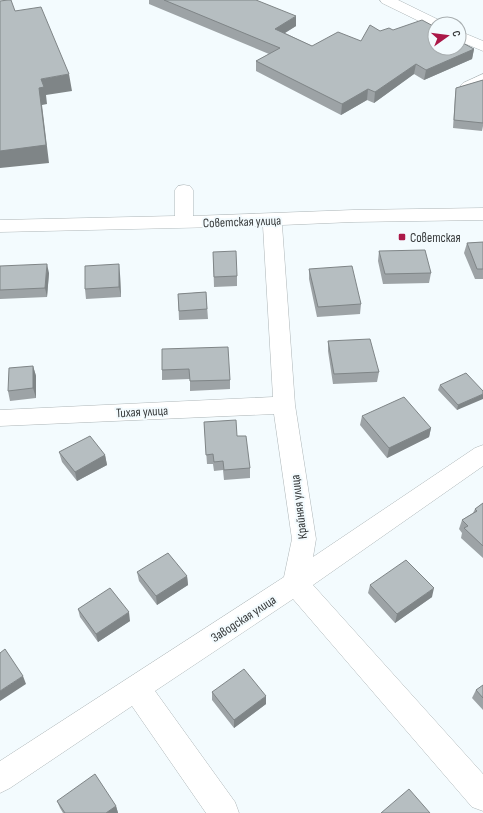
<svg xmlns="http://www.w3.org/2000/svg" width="483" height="813" font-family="'Sofia Sans Condensed',sans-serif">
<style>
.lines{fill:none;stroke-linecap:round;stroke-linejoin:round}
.minor-casing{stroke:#adb5b7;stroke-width:1}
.minor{fill:#fff;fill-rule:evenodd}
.wall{fill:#9da3a6}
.shaded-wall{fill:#7f8587}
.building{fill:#b6bec1;stroke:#7f8587}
.poi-dot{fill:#ab1848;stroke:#f3fbfe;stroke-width:1.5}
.labels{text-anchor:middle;stroke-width:4;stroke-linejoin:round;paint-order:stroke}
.street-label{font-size:13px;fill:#373a3b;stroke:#f3fbfe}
.poi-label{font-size:13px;fill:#373a3b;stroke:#f3fbfe;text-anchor:start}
</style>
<rect width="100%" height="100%" fill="#f3fbfe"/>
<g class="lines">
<defs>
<path id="minor" d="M380,0H398L441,21L443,24H435V28L431,27L382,3Z
M459,31L483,41V51L459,41Z
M483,74V85L468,91L463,89L460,86L463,83Z
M184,185L190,186L193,190V216L353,210L483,208V220L353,222L282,225L295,405L316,539L313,557L475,448L483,445V466L313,585L483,774V811L472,807L293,599L155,691L235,802L239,813H206L132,706L10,788L0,793V761L284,577L292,539L274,414L0,426V410L273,397L263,226L0,232V220L175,216V190L178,186Z"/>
</defs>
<use href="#minor" class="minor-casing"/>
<use href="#minor" class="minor"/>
</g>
<path class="wall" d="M149,0H256L296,26L285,33L312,46L361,41L380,31L393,30L474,49L472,59L424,80L414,74L374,103L367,100L341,115L256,71V61L269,54L149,4Z
M483,80V126L482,131L453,128L455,96L456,88Z
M483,242V279H475L464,253L467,243Z
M379,251L431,273L429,283L383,284L378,261Z
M213,252L237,276V286L214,287Z
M0,266L49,273L47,297L0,299Z
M309,269L361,304L360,314L317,317L309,279Z
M120,274L121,297L86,299L85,289Z
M206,292L208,319L179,320L178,294Z
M328,341L379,372L377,382L333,384L328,351Z
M162,349L230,380V389L190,391V379L162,380Z
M33,366L36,376V398L10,401L8,391Z
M440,385L483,391L457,410L438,390Z
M362,416L431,428L429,437L387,458L360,425Z
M204,422L237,436L250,468V478L224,480L223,470L214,471L213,464H207Z
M59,452L105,455L107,465L77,481L62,462Z
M483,503V558L461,538L462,533L459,529L462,520L473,513L475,509Z
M137,572L187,576L188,585L157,605L139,581Z
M370,585L432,597L395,623L368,593Z
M78,609L130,621L98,642L80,617Z
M483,685V710L472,698L476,690Z
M212,692L266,704L234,728L212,700Z
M57,801L116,806L118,813H63L60,808Z"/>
<path class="shaded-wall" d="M296,16V26L275,39V29Z
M474,49L472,59L424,80L426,70Z
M416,64L414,74L374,103L375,92Z
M69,74L72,91L46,95L47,104L42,105L49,163L0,168V151L39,88L41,79Z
M368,89L367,100L341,115L342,104Z
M47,264L49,273L47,297L45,288Z
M119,264L120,274L121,297L119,287Z
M33,366L36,376V398L33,388Z
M483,394V399L457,410L458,405Z
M431,428L429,437L387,458L389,448Z
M105,455L107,465L77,481L75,472Z
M187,576L188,585L157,605L156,596Z
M434,588L432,597L395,623L397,614Z
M129,612L130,621L98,642L96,634Z
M23,676L26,684L0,701V691Z
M266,696V704L234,728V720Z
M116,806L118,813H106Z"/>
<path class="building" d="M8,0H11L15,11L41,7L69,74L41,79L44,87L39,88L46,145L0,151V1Z
M164,0H256L296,16L275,29L312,46L338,32L361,41L370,25L380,31L389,28L393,30L422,20L435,27V48H459V41L474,49L426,70L416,64L375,92L368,89L342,104L256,61L280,48Z
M483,80V123L454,120L456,88Z
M483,242V269H477L467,243Z
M425,250L431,273L385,274L379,251Z
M236,251L237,276L214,277L213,252Z
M47,264L45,288L0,290V266Z
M119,264V287L85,289V266Z
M352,266L361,304L318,307L309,269Z
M206,292L207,309L179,311L178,294Z
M370,339L379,372L334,374L328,341Z
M228,347L230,380L190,381L189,369L162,370V349Z
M33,366V388L8,391L9,368Z
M466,373L483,391V394L458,405L440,385Z
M404,397L431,428L389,448L362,416Z
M236,420L237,436H246L250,468L224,470L223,461L214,462L213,454L206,455L204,422Z
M90,436L105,455L75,472L59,452Z
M483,503V546L464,528L468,526L462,520L477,511L475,509Z
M168,553L187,576L156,596L137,572Z
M406,560L434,588L397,614L370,585Z
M110,588L129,612L96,634L78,609Z
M5,649L23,676L0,691V653Z
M244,669L266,696L234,720L212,692Z
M483,685V698L476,690Z
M95,774L116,806L106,813H65L57,801Z
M409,789L430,813H381Z"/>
<rect class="poi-dot" x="398" y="233" width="8" height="8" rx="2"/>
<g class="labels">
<g class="street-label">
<text transform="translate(242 221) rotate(-2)" y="5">Советская улица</text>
<text transform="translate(142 411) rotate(-3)" y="5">Тихая улица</text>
<text transform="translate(298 507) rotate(-97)" y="5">Крайняя улица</text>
<text transform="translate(243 618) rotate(-33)" y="5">Заводская улица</text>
</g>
<g class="poi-label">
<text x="410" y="242">Советская</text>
</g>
</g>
<g transform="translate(447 36) rotate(76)"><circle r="19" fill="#f3fbfe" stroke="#a8aeb0"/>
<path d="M0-3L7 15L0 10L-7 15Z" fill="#ab1848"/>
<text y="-6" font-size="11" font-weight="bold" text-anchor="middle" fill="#373a3b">С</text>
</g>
</svg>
